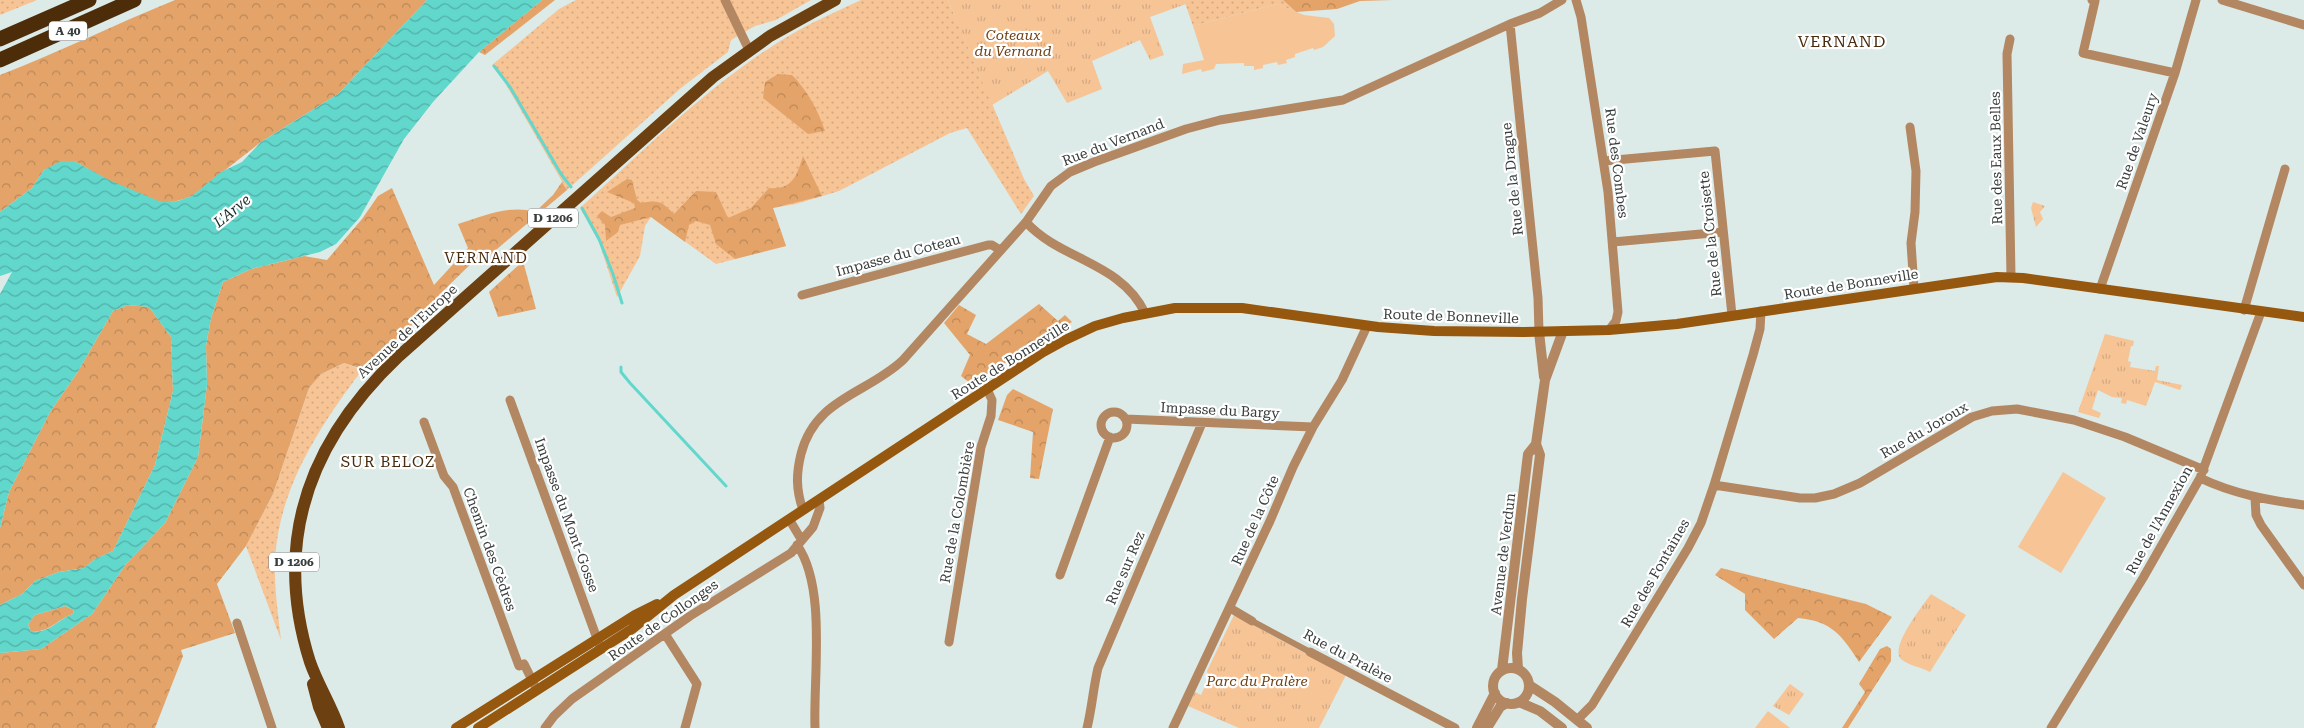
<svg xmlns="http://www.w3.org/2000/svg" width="2304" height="728" font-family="'Roboto Serif',serif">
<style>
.grass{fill:url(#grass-dots)}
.forest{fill:url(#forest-crowns)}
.park{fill:url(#park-tufts)}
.garden{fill:#f7c496}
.water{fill:url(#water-waves);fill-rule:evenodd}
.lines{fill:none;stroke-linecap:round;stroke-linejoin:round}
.stream{stroke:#62d7cc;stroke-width:3}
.pedestrian{stroke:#b28761;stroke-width:6}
.minor{stroke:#b28761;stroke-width:9}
.tertiary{stroke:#b28761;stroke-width:10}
.secondary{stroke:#96570e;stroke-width:10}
.primary{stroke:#6c4011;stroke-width:12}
.motorway{stroke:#4c2c09;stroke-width:15}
.labels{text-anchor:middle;stroke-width:4.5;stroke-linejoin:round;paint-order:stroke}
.shield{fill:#fff;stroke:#747877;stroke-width:1}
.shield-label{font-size:12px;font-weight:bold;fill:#383e3d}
.park-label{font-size:14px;font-style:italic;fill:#6c4115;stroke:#fff}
.street-label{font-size:14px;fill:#383e3d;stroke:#fff}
.water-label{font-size:15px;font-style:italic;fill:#1a2f2c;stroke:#fff}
.neighbourhood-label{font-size:15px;letter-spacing:1px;fill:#482b0e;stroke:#fff}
.quarter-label{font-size:16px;letter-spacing:1px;fill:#482b0e;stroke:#fff}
</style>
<defs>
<pattern id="grass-dots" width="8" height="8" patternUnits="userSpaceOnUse" patternTransform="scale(1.25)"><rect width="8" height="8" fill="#f7c496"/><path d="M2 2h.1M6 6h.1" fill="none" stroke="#d4a982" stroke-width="1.8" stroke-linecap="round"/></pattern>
<pattern id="forest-crowns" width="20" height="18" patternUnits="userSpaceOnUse" patternTransform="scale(1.25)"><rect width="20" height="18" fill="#e4a469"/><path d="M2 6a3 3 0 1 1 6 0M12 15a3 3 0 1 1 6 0" fill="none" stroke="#ba8758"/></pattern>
<pattern id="park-tufts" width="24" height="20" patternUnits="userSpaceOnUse" patternTransform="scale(1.25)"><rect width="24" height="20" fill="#f7c496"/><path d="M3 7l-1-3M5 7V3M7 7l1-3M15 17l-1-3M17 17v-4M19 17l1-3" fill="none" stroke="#d4a982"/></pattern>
<pattern id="water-waves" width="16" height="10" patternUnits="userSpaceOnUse" patternTransform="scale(1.25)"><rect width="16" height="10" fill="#62d7cc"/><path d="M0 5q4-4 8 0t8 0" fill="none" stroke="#52b0a7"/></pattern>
</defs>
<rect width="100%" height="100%" fill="#dceae8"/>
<path class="grass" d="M0,0H37L0,15Z
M576,0H811L776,20L755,26L731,40L728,52L681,88L567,190L501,76L492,65L559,9Z
M861,0H948L1024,179L1034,196L1021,214L967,128L950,133L839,191L796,204L773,208L786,246L716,264L651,217L645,226L640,256L617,297L599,242L580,208C649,146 717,76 799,30C819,19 840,10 861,0Z
M1184,0H1283L1296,12L1277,4L1193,26Z
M344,363L362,370C320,426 279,487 275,560C274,587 278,613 281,640L246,546L273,494L309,388L321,374Z"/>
<path class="forest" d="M175,0H427L338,94L261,142L192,196C182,200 172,203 161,202C139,200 95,172 74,161L44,170L32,188L0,212V75C59,52 116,24 175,0Z
M542,0H555L485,55L479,52Z
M1283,0H1393L1360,1L1337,9L1296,12Z
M778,74L792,75C807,90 818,110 825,131L808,134L763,98L765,82Z
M803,156L822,196L773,208L786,246L735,259L716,244L710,225L696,221L689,225L685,242L651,217L620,225L618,232L606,241L605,225L597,216L602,211L611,217L635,208L634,203L607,192L627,179L632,180L637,200L641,203C659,200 661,201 674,214L696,191L716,192L728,218L751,208L769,188C793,190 797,175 803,156Z
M562,182L567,190L490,255H480L439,295L427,312L362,369L344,363L321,374L309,388L273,494L246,546L217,584L235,633L181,650L183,656L155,728H0V653L41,649L92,614L126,564L165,523L198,457L207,385L206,346L211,318L223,282L251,269L304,256L327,260L362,219L378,196L392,188L434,285L468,248L458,224C482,217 509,204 535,212L553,195Z
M523,261L536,309L498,317L489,292Z
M1039,304L1058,321L1065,315L1072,322L971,384L961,376L970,355L944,323L959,305L976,315L967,334L986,344Z
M128,305L149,307L171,337L173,391L155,465L113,551L95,559L84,568L59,572L35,581L22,594L0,605V528L9,492L50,412L77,373L113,311Z
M1013,389L1053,409L1039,479L1030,478L1033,432L998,420L1007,395Z
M1721,568L1866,604L1892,617L1859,662C1842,635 1831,621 1798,618L1774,639L1745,610V594L1715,575Z
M65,606L74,610L73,614C54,621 53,631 31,632L28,624L35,615Z
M1887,646L1891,649V661L1848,728H1842L1865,692L1859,684L1880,649Z"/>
<path class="park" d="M948,0H1184L1186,4L1150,17L1164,55L1150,60L1140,40L1092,61L1102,89L1067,103L1048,71L992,105Z
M2033,202L2045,206L2040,212L2043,219L2036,227L2031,208Z
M2105,334L2134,341L2133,346H2131L2128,361L2131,362L2130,367L2155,371L2156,366H2159L2157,380L2182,385L2180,390L2155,382L2146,406L2127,400L2126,404L2121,403L2122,398L2112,397L2098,390L2092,409L2101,413L2099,418L2078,412Z
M1931,594L1966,615L1930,672C1921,667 1907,665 1901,659C1889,647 1924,604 1931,594Z
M1234,615L1346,675L1319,728H1239L1188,706L1195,692L1201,695L1209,678L1207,671Z
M1790,684L1804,694L1789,715L1773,706Z"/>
<path class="garden" d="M1277,4L1304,15L1329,18L1334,24L1335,36L1323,47L1314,50L1313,48L1295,54V57L1286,60L1287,63L1278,65L1277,62L1263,65V68L1254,70V66H1244V63L1216,64L1214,69L1202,72L1201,69L1182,74L1183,64L1204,60L1193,26Z
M2063,472L2106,498L2061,573L2018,547Z
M1292,681L1306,685H1322L1325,696L1321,703L1289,687Z
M1768,711L1790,728H1755Z"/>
<path class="water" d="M427,0H542L479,52L433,102L404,139L360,217L336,244L320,252L251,269L223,282L211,318L206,346L207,385L198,457L165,523L126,564L92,614L41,649L0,653V605L22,594L35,581L59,572L84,568L95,559L113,551L155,465L173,391L171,337L149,307L128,305L113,311L77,373L50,412L9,492L0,528V294L12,272L0,276V212L32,188L44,170L61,161H74L109,180L161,202L178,201L192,196L221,172L242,162L261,142L338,94ZM65,606L74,610L73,614C55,621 52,632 31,632L28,624L35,615Z"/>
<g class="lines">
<path class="stream" d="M494,66L510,87L561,174L571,187
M582,208L599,239L613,274L622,303
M621,367V372L630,383L726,486"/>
<path class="pedestrian" d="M1252,621L1310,652"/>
<path class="minor" d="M725,0L749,50
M1576,0L1581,17L1608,192L1618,312L1616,321L1609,330
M2092,0L2095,1L2083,53L2175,73
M2222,0L2304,25
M1510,24L1538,298L1539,332
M2010,39L2007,54L2011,277
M1910,127L1916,171L1915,212L1911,243L1914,288
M1604,161L1715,151L1732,315
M1026,222C1060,260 1121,262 1145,313
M1613,242L1723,232
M2100,289L2175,73L2196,0
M802,295L988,245H992L1000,250
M2244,310L2285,169
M510,400L599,644
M1101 425a13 13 0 1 1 26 0a13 13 0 1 1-26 0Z
M1126,419L1313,427
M424,422L444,476L453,487L519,666L524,664L535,686
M2200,478C2234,494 2267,500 2304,505
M1714,485L1800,498H1815L1834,494L1860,483L1972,417L1992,411L2017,409L2074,420L2125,437L2204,470
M2255,498L2256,515L2261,525L2304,585
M803,510C796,490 796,474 801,454C815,398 867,394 903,360L1026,222L1051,186L1070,172L1094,162L1186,129L1220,120L1343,100L1510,24L1540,13L1562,0
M789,519L801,539
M797,545C827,587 813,677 815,728
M1060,575L1110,437
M1230,608L1252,621
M237,623L272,728
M665,634L697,684L685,728
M949,642L981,447L991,416L992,400L987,389
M1310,652L1455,728
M1577,720L1592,705L1688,548L1701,523L1714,485L1753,355L1760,329L1761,311
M545,728L554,716L572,699L690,616L791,553L813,527L820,508L819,500
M1087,728C1092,708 1093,689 1098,668L1202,423
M1173,728L1270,521L1293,467L1313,427L1342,380L1367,326
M2051,728L2143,578L2200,478L2261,312"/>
<path class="tertiary" d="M1539,332L1544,377
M1493 686a18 18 0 1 1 36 0a18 18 0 1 1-36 0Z
M1518,669L1517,653L1522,599L1540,455L1536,444L1545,380L1563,331
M1502,670L1528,454L1536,444
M1529,685L1555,702L1587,728
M1519,702L1540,711L1562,728
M1477,728L1495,693
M1487,728L1500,707L1507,703"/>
<path class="secondary" d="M456,728L635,615L657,604
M478,728L632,629L674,595L1043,352L1063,341L1095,326L1123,318L1175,308H1242L1378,327L1434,331L1523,332L1609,330L1677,324L1997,277L2023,278L2304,317"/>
<path class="primary" d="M313,684L319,707L328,728
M339,728C331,705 318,685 310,662C272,542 309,441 399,356L713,77L770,36L835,0"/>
<path class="motorway" d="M0,39L89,0
M0,60L134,0"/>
</g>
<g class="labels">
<g class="shield">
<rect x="49" y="21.5" width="38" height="19" rx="4"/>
<rect x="528" y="208.5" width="50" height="19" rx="4"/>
<rect x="269" y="552.5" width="50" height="19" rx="4"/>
</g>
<g class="shield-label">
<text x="68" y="35">A 40</text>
<text x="553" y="222">D 1206</text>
<text x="294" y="566">D 1206</text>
</g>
<g class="park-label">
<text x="1013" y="40">Coteaux<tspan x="1013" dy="16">du Vernand</tspan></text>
<text x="1257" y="686">Parc du Pralère</text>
</g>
<g class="street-label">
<text transform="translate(2137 141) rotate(-71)" y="5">Rue de Valeury</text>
<text transform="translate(1113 142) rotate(-21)" y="5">Rue du Vernand</text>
<text transform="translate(1996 158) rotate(-91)" y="5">Rue des Eaux Belles</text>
<text transform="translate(1617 163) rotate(83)" y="5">Rue des Combes</text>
<text transform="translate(1512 179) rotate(-96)" y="5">Rue de la Drague</text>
<text transform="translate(1710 234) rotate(-96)" y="5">Rue de la Croisette</text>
<text transform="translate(898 255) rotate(-15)" y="5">Impasse du Coteau</text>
<text transform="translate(1851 284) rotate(-9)" y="5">Route de Bonneville</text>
<text transform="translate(1451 316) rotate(2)" y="5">Route de Bonneville</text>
<text transform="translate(407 331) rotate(-43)" y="5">Avenue de l'Europe</text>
<text transform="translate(1010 360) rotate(-32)" y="5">Route de Bonneville</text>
<text transform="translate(1220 410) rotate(3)" y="5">Impasse du Bargy</text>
<text transform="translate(1924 430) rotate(-30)" y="5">Rue du Joroux</text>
<text transform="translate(957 512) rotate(-80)" y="5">Rue de la Colombière</text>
<text transform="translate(567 515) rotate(70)" y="5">Impasse du Mont-Gosse</text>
<text transform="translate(1255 520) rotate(-66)" y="5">Rue de la Côte</text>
<text transform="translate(2159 520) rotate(-61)" y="5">Rue de l'Annexion</text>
<text transform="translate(490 549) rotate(70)" y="5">Chemin des Cèdres</text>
<text transform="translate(1503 554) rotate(-83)" y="5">Avenue de Verdun</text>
<text transform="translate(1125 568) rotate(-67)" y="5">Rue sur Rez</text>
<text transform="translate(1655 573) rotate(-60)" y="5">Rue des Fontaines</text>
<text transform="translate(663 620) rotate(-35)" y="5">Route de Collonges</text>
<text transform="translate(1348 656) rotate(28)" y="5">Rue du Pralère</text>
</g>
<g class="water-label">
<text transform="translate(232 211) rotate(-39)" y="5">L'Arve</text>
</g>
<g class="neighbourhood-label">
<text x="486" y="263">VERNAND</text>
<text x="388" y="467">SUR BELOZ</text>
</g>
<g class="quarter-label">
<text x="1842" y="47">VERNAND</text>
</g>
</g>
</svg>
